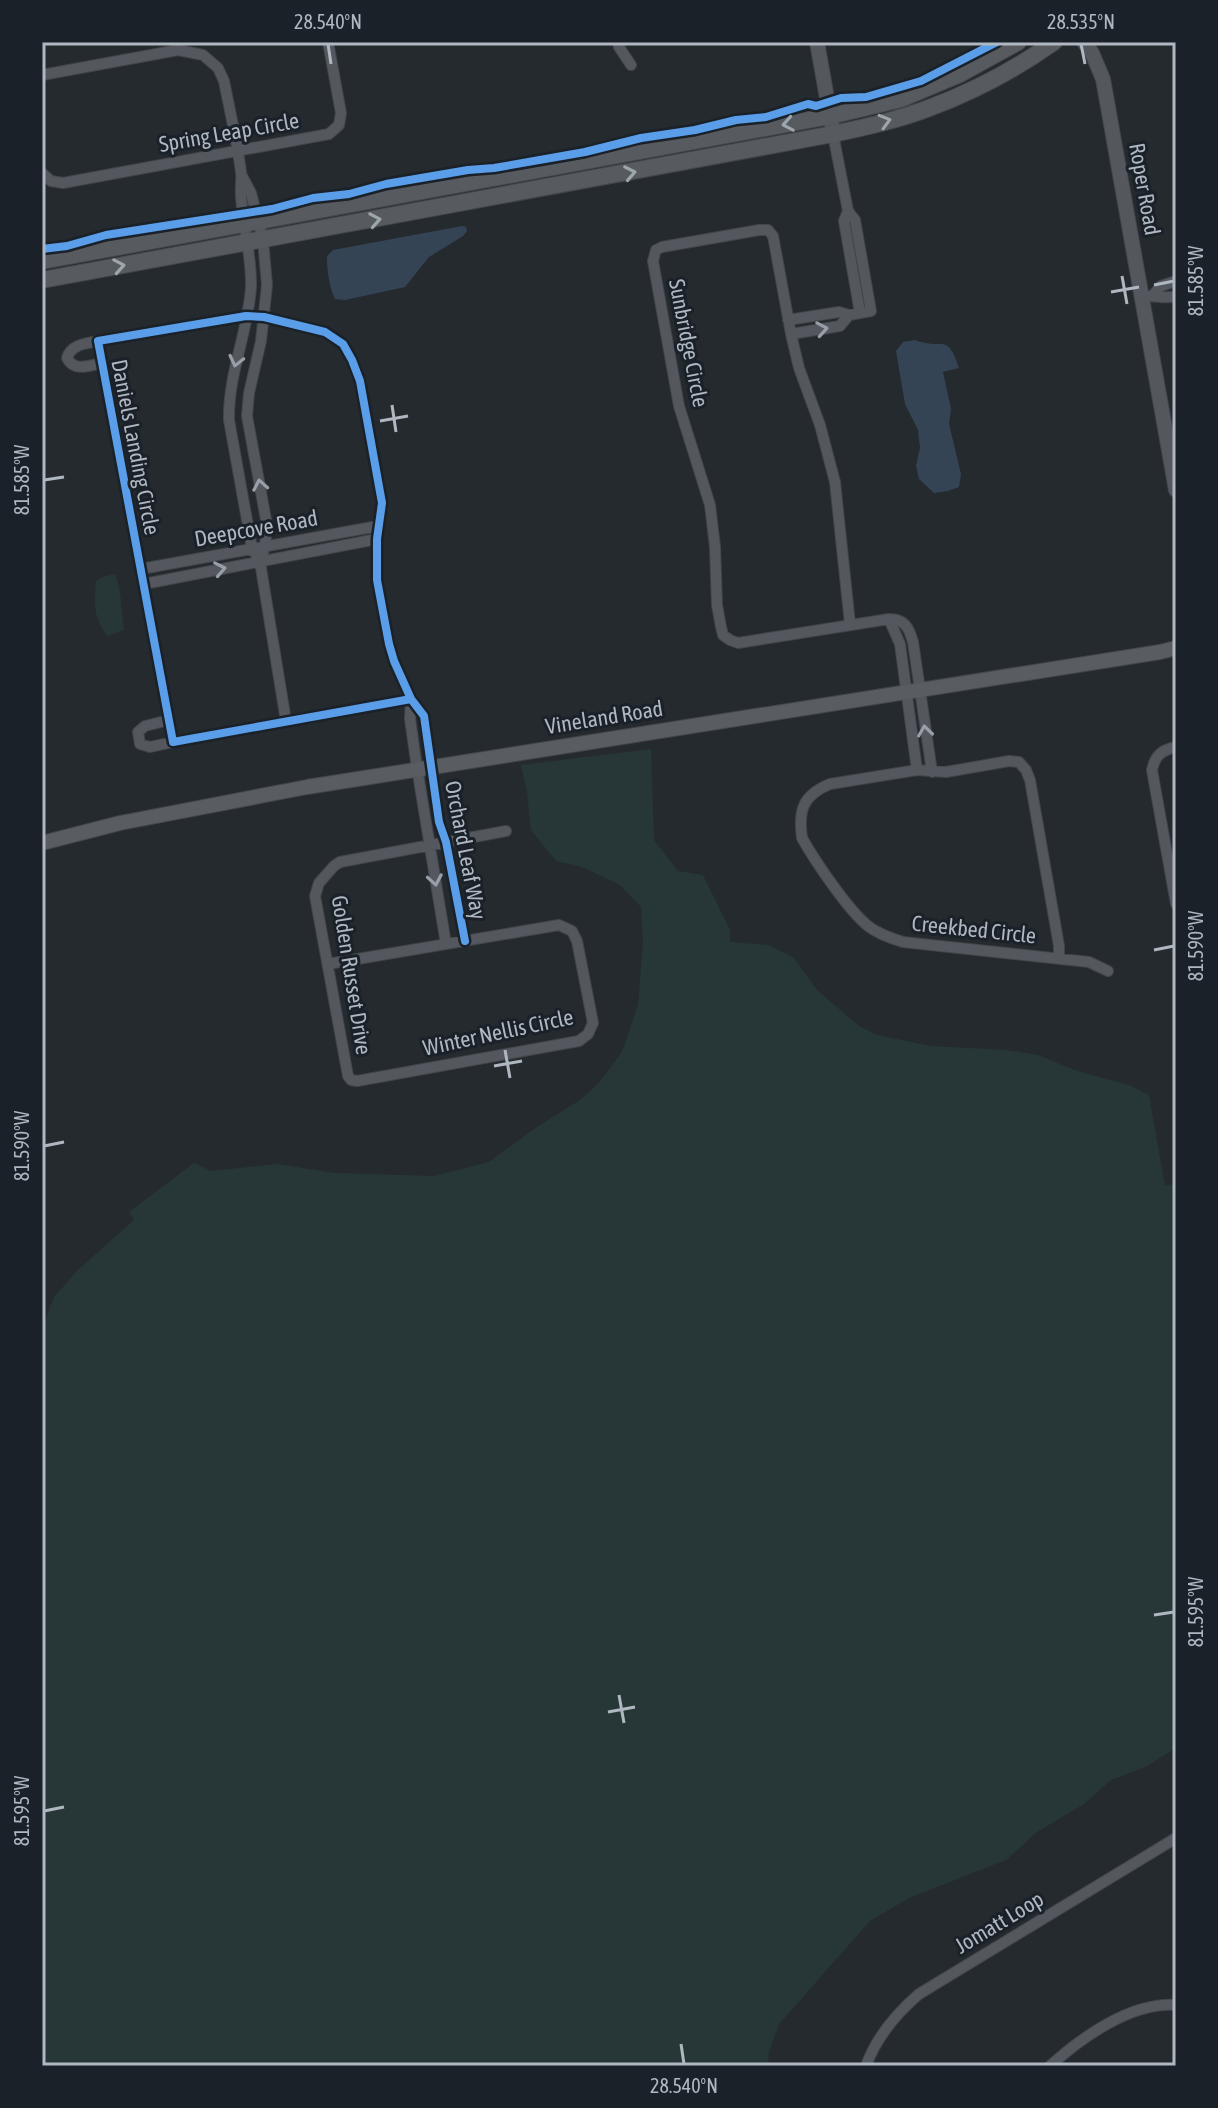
<svg xmlns="http://www.w3.org/2000/svg" width="1218" height="2108" font-family="'Asap Condensed',sans-serif">
<style>
.green{fill:#273737}
.water{fill:#344455}
.lines{fill:none;stroke-linecap:round;stroke-linejoin:round}
.minor-casing{stroke:#42464a;stroke-width:12}
.tertiary-casing{stroke:#42464a;stroke-width:16}
.secondary-casing{stroke:#42464a;stroke-width:16}
.primary-casing{stroke:#43474c;stroke-width:18}
.minor{stroke:#54585e;stroke-width:10}
.tertiary{stroke:#54585e;stroke-width:14}
.secondary{stroke:#595d62;stroke-width:14}
.primary{stroke:#575b5f;stroke-width:16}
.cycleway-casing{stroke:#1a2129;stroke-width:13}
.cycleway{stroke:#5a9eea;stroke-width:8}
.oneway{stroke:#9da5ad}
.oneway2{stroke:#989fa8}
.ticks{fill:none;stroke:#afb7c1;stroke-width:3}
.labels{text-anchor:middle;stroke-width:6;stroke-linejoin:round;paint-order:stroke}
.street-label{font-size:22px;fill:#afb7c1;stroke:#1a2129}
.neatline{fill:none;stroke:#afb7c1;stroke-width:3}
.ticks-label{font-size:20px;text-anchor:middle;fill:#afb7c1}
</style>
<rect width="100%" height="100%" fill="#252a2f"/>
<path class="green" d="M115,574C122,592 121,611 124,630L107,636C93,616 94,604 96,581L102,577Z
M651,749L654,840L678,871L703,875L730,930V942L768,945L793,957L818,991L859,1026L877,1035L931,1046L1006,1050L1038,1055L1077,1071L1129,1085L1149,1095L1165,1186L1176,1184V1748L1147,1766L1111,1780L1084,1804L1037,1832L1006,1860L909,1898L870,1921L779,2024L769,2052L768,2066H42V1328L54,1297L78,1270L134,1220L129,1212L194,1163L211,1171L277,1164L334,1173L434,1176L489,1162L534,1129L580,1100L599,1083L622,1052L638,1005L643,942L641,907L620,885L582,867L556,861L531,830L527,792L521,765Z"/>
<path class="water" d="M462,226L466,227L467,231L463,236L429,257L405,287L345,300L335,299C329,286 327,270 327,256L333,250Z
M915,340C943,351 947,331 959,368L943,372L951,409L949,424L961,474L959,487L948,491L934,493L919,479L916,466L920,448L918,430L905,404L896,351L903,342Z"/>
<g class="lines">
<defs>
<path id="minor" d="M618,42L619,47L631,65
M42,75L178,50L203,55L218,68L224,81C230,111 237,142 241,172C242,180 240,188 241,196C243,227 252,257 251,287C248,333 228,374 229,420L252,548L260,562L286,721
M833,134L848,211L844,221L860,313
M42,173L51,181L63,183L329,134L339,125L341,113L328,42
M242,176L251,193L263,240L267,285L261,341L249,393L247,416L267,525L265,546L260,562
M1153,295L1161,286L1176,281
M1142,297C1156,294 1162,300 1176,296
M788,320L839,312L849,315L871,311L855,220L848,211
M791,334L840,326L849,315
M98,341C86,344 71,344 67,358C74,372 89,366 102,363
M141,569L378,526
M144,584L377,539
M889,619L900,644L917,770
M850,624L835,482L820,425L799,368L791,334L773,236L768,230H759L662,247L656,250L653,261L679,406L710,505L715,547L717,605L721,627L723,635L730,640L738,643L889,619C905,619 909,628 913,642L932,772
M411,699L173,742L98,341L246,316L264,317L325,332L343,344L352,360L360,381L382,503L377,539V580L389,644L394,661L411,699L424,716L439,822L446,842L465,941
M411,699L410,719L417,768L446,944
M169,720L145,726L138,732L140,744L150,747L173,742
M1176,747C1161,750 1155,756 1152,770L1176,904
M1059,959V946L1030,780L1026,770L1019,762L1009,761L946,772L917,770L830,784C803,795 798,810 802,838C815,861 848,910 868,926C878,934 890,938 903,942L1089,962L1108,971
M328,964L559,925L572,931L577,941L593,1023L588,1034L579,1041L357,1081L351,1080L348,1076L315,896L319,883L334,866L340,862L506,831
M866,2066C876,2038 897,2013 919,1994L1176,1838
M1050,2066C1082,2037 1131,2002 1176,2005"/>
<path id="tertiary" d="M817,42L832,126
M1084,42L1092,53L1103,79L1176,490"/>
<path id="secondary" d="M42,843L120,823L307,787L1160,652L1176,648"/>
<path id="primary" d="M42,261L830,116L901,99L958,75L1018,42
M42,280L833,134C865,127 898,120 929,108C972,92 1016,69 1054,42"/>
</defs>
<use href="#minor" class="minor-casing"/>
<use href="#tertiary" class="tertiary-casing"/>
<use href="#secondary" class="secondary-casing"/>
<use href="#primary" class="primary-casing"/>
<use href="#minor" class="minor"/>
<use href="#tertiary" class="tertiary"/>
<use href="#secondary" class="secondary"/>
<use href="#primary" class="primary"/>
<defs>
<path id="cycleway" d="M42,249L67,246L106,235L272,209L313,198L349,194L386,184L468,170L494,168L585,152L641,138L695,130L736,120L766,117L808,104L816,106L841,98L866,97L921,81L997,42
M411,699L173,742L98,341L246,316L264,317L325,332L343,344L352,360L360,381L382,503L377,539V580L389,644L394,661L411,699L424,716L439,822L446,842L465,941"/>
</defs>
<use href="#cycleway" class="cycleway-casing"/>
<use href="#cycleway" class="cycleway"/>
</g>
<defs><path id="oneway-chevron" d="M-2-3.5L2.5 0L-2 3.5" fill="none" stroke-width="1.6" stroke-linecap="round" stroke-linejoin="round" transform="scale(2)"/></defs>
<g class="oneway">
<use href="#oneway-chevron" transform="translate(885 121) rotate(-16)"/>
<use href="#oneway-chevron" transform="translate(788 124) rotate(170)"/>
<use href="#oneway-chevron" transform="translate(630 173) rotate(-11)"/>
<use href="#oneway-chevron" transform="translate(375 220) rotate(-10)"/>
<use href="#oneway-chevron" transform="translate(119 266) rotate(-10)"/>
</g>
<g class="oneway2">
<use href="#oneway-chevron" transform="translate(822 329) rotate(-10)"/>
<use href="#oneway-chevron" transform="translate(236 361) rotate(103)"/>
<use href="#oneway-chevron" transform="translate(260 485) rotate(-100)"/>
<use href="#oneway-chevron" transform="translate(220 569) rotate(-11)"/>
<use href="#oneway-chevron" transform="translate(925 731) rotate(-98)"/>
<use href="#oneway-chevron" transform="translate(435 880) rotate(80)"/>
</g>
<path class="ticks" d="M328,44L331,64M1081,44L1085,64M1122,276L1127,304M1154,285L1174,281M1111,292L1139,287M392,405L396,432M380,421L408,416M44,480L64,477M1154,950L1174,946M505,1050L510,1078M494,1066L522,1061M44,1146L64,1142M1154,1615L1174,1612M619,1695L624,1723M608,1712L635,1707M44,1811L64,1807M681,2044L684,2064"/>
<g class="labels">
<g class="street-label">
<text transform="translate(229 132) rotate(-10)" y="8">Spring Leap Circle</text>
<text transform="translate(1145 189) rotate(80)" y="8">Roper Road</text>
<text transform="translate(689 343) rotate(79)" y="8">Sunbridge Circle</text>
<text transform="translate(136 447) rotate(79)" y="8">Daniels Landing Circle</text>
<text transform="translate(256 528) rotate(-10)" y="8">Deepcove Road</text>
<text transform="translate(604 717) rotate(-9)" y="8">Vineland Road</text>
<text transform="translate(466 850) rotate(79)" y="8">Orchard Leaf Way</text>
<text transform="translate(974 929) rotate(6)" y="8">Creekbed Circle</text>
<text transform="translate(352 975) rotate(81)" y="8">Golden Russet Drive</text>
<text transform="translate(498 1032) rotate(-12)" y="8">Winter Nellis Circle</text>
<text transform="translate(999 1922) rotate(-31)" y="8">Jomatt Loop</text>
</g>
</g>
<rect width="1218" height="2108" fill="none" stroke="#1a2129" stroke-width="88"/>
<rect x="44" y="44" width="1130" height="2020" class="neatline"/>
<g class="ticks-label">
<text x="328" y="29">28.540°N</text>
<text x="1081" y="29">28.535°N</text>
<text transform="translate(1196 281) rotate(-90)" y="7">81.585°W</text>
<text transform="translate(22 480) rotate(-90)" y="7">81.585°W</text>
<text transform="translate(1196 946) rotate(-90)" y="7">81.590°W</text>
<text transform="translate(22 1146) rotate(-90)" y="7">81.590°W</text>
<text transform="translate(1196 1612) rotate(-90)" y="7">81.595°W</text>
<text transform="translate(22 1811) rotate(-90)" y="7">81.595°W</text>
<text x="684" y="2093">28.540°N</text>
</g>
</svg>
